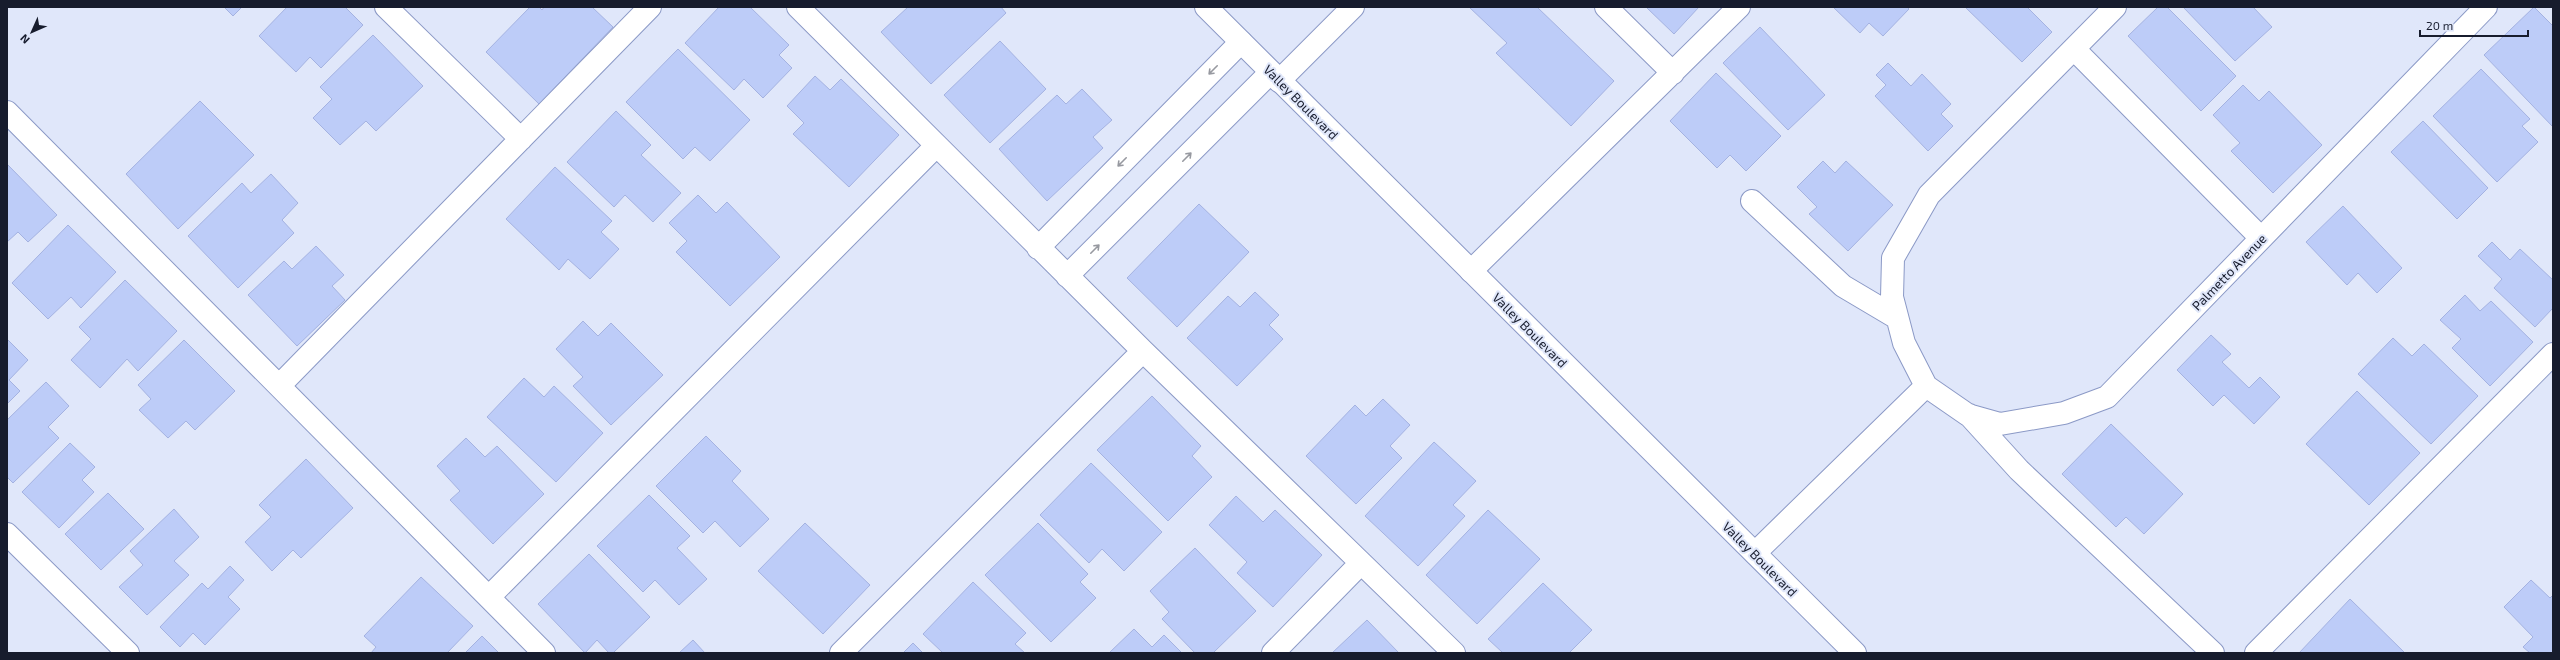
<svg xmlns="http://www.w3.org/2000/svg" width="2560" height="660" font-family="'Exo 2',sans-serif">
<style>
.building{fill:#bdccf8;stroke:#a4b2e1}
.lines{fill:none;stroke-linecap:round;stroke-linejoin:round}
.minor-casing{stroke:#8b99c6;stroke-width:24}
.major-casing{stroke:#8b99c6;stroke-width:24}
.minor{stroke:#fff;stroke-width:22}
.major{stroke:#fff;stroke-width:22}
.oneway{stroke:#9799a0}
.labels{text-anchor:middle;stroke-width:4;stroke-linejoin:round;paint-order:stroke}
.street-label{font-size:13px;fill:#171c2d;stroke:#e0e7fa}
</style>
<rect width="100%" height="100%" fill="#e0e7fa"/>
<path class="building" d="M224,7H242L233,16Z
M287,7H345L363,25L321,68L310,57L296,72L259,36Z
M530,7H539L542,10L544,7H592L613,27L539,104L486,52Z
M719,7H750L789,45L779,55L792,68L763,98L744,79L734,90L685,43Z
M908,7H1001L1006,13L931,84L881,32Z
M1469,7H1537L1614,81L1571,126L1496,53L1507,43Z
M1646,7H1699L1674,34Z
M1833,7H1907L1909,9L1883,36L1869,23L1860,33Z
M1965,7H2027L2052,32L2022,62Z
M2158,7H2167L2236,76L2201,111L2128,36Z
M2183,7H2253L2272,27L2235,61Z
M2534,7L2553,26V127L2484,55Z
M1760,27L1825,95L1788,130L1723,63Z
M373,35L423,86L376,131L366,121L340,145L313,118L332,99L320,87Z
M1000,41L1046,89L990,143L944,95Z
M678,49L750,120L710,161L695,147L683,159L626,102Z
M1888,63L1911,86L1922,74L1951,104L1941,114L1953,126L1928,151L1875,96L1886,85L1876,75Z
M2481,69L2530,119L2522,126L2538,142L2497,182L2433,116Z
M1716,73L1781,136L1746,171L1730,155L1717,168L1670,121Z
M815,76L830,90L841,79L899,135L849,187L793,134L804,123L787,106Z
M2243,85L2259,101L2269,91L2322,145L2273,193L2231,151L2240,143L2213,115Z
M1082,89L1112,120L1093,137L1103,148L1047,201L999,149L1057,95L1066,104Z
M200,101L254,155L178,229L126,174Z
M616,111L651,145L641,155L681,193L653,222L625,195L614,207L567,162Z
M2423,121L2488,188L2457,219L2391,152Z
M1823,161L1835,173L1846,161L1893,205L1848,251L1809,214L1817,207L1797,187Z
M7,164L57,215L28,242L18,232L7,242Z
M555,167L612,221L601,232L619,249L590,279L568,259L559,270L506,219Z
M271,174L298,203L282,220L294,233L238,288L188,236L242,183L251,193Z
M698,195L716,213L727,202L780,257L730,306L676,252L687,241L669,223Z
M1199,204L1249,252L1177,327L1127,278Z
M2343,206L2402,268L2377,293L2358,273L2347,285L2306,242Z
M68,225L116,272L81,308L71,297L48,319L12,283Z
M2492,242L2510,260L2520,249L2553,280V308L2535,327L2494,288L2502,279L2478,256Z
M316,246L344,275L332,286L345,300L297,346L248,295L284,261L292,269Z
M125,280L177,331L138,371L127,359L100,388L71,360L91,339L79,327Z
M1255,292L1279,315L1269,325L1283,339L1237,386L1187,338L1228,296L1240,307Z
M2465,295L2480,311L2491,301L2533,342L2490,386L2452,348L2461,339L2440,320Z
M583,321L598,336L611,323L663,375L611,425L573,386L583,377L556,349Z
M2211,335L2231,354L2222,362L2249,388L2260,377L2280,397L2254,424L2224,395L2213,406L2177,370Z
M2393,338L2412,356L2424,344L2478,396L2431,444L2358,374Z
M7,339L28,360L9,380L20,391L7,404Z
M184,340L235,391L195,430L186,421L168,438L139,410L151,399L138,385Z
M524,378L544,397L554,386L603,433L556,482L487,417Z
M46,382L69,406L48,427L59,438L13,483L7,477V420Z
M2357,391L2420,453L2369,505L2306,444Z
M1152,396L1201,446L1192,456L1212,477L1168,521L1097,450Z
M1383,399L1410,425L1390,446L1402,458L1356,504L1306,456L1355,405L1366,416Z
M2111,424L2183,494L2144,534L2126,517L2116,527L2062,474Z
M706,436L741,471L732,481L769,519L740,547L715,521L703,533L656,486Z
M466,438L485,457L497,446L544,494L493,544L450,500L460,491L437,466Z
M1434,442L1476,481L1453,505L1465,516L1418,566L1365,516Z
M70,443L95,467L82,480L94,492L59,528L22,492Z
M306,459L353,508L301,558L293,550L272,571L245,542L271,517L259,505Z
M1091,463L1162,532L1124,571L1102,549L1089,563L1040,515Z
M108,493L144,529L101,570L65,534Z
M649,495L690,536L677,548L707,579L679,605L655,580L643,592L597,546Z
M1236,496L1263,522L1275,510L1322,555L1273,607L1237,573L1247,562L1209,525Z
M174,509L199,537L174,561L189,575L147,615L119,587L143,565L130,551Z
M1488,510L1540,559L1477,624L1426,575Z
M805,523L870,585L823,634L758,571Z
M1038,523L1088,574L1080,582L1096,598L1051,642L985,575Z
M1195,548L1256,611L1213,653H1195L1162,619L1169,612L1150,591Z
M589,554L650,617L613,653H609L597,640L585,653L538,604Z
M230,566L244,580L228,597L240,609L205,645L193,633L180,647L160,627L202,583L208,589Z
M421,577L473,626L447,653H371L376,647L364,636Z
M2531,580L2550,598L2553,595V653H2530L2523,647L2533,637L2504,607Z
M973,582L1026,633L1015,644L1025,653H943L923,634Z
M1543,583L1592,630L1569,653H1503L1488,639Z
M2350,599L2405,653H2299Z
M1367,620L1399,653H1332Z
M1134,629L1152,647L1164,635L1182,653H1109Z
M482,636L499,653H465Z
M693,640L705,653H679Z
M913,643L923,653H903Z"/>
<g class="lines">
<defs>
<path id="minor" d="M386,7L521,139
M798,7L1143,351L1454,653
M1606,7L1673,73
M2115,7L1929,195L1893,258L1892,297L1904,343L1926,386L1968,415L2000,424L2064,413L2107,397L2486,7
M2074,49L2261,238
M1279,81L1353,7
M7,112L544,653
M1752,201L1843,286L1897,318
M1038,248L1241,42
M1471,271L1739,7
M1067,276L1271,72
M279,386L650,7
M1969,415L2019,470L2213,653
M7,534L128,653
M1755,553L1926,386
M489,597L936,146
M841,653L1143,351
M1273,653L1361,563
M2256,653L2553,354"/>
<path id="major" d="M1206,7L1855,653"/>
</defs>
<use href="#minor" class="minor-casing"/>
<use href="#major" class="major-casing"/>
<use href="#minor" class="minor"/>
<use href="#major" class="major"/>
</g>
<defs><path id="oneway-shaft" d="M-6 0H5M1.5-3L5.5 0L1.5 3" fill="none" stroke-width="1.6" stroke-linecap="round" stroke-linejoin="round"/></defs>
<g class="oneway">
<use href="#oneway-shaft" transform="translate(1213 70) rotate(135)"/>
<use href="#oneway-shaft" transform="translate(1187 157) rotate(-45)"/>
<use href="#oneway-shaft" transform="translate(1122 162) rotate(135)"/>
<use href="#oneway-shaft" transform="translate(1095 249) rotate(-45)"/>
</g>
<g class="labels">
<g class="street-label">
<text transform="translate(1301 102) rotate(45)" y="5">Valley Boulevard</text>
<text transform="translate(2229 272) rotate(-46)" y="5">Palmetto Avenue</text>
<text transform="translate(1530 330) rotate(45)" y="5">Valley Boulevard</text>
<text transform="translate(1760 559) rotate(45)" y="5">Valley Boulevard</text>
</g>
</g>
<rect width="2560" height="660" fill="none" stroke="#171c2d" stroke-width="16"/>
<g transform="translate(32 32) rotate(225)" stroke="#e0e7fa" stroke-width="3" paint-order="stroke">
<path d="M0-3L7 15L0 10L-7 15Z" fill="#171c2d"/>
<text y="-6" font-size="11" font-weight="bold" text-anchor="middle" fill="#171c2d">N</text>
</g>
<path d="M2420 30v6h108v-6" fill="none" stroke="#171c2d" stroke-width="2"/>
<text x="2426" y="30" font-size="12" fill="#171c2d" stroke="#e0e7fa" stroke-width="3" paint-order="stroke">20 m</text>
</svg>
